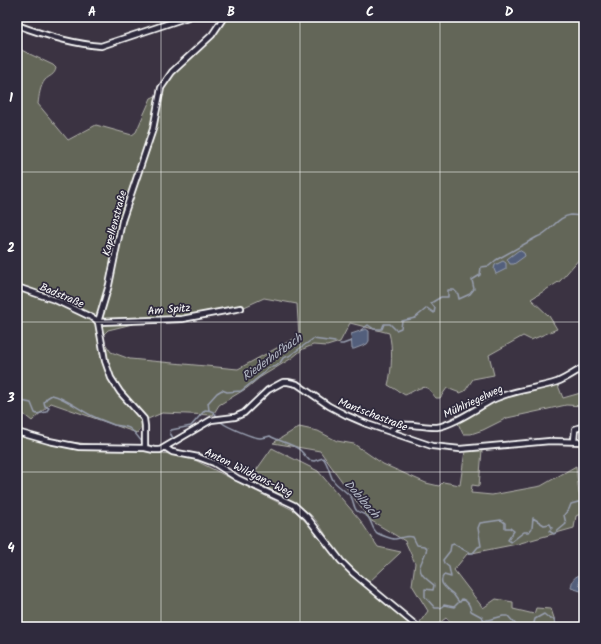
<svg xmlns="http://www.w3.org/2000/svg" width="601" height="644" font-family="Kalam,sans-serif">
<style>
.green{fill:#646658;stroke:#b2b2ac;fill-rule:evenodd}
.water{fill:#535f7b;stroke:#989fb0}
.lines{fill:none;stroke-linecap:round;stroke-linejoin:round}
.stream{stroke:#989fb0;stroke-width:1.5}
.minor-casing{stroke:#fff;stroke-width:8}
.minor{stroke:#2f2a3d;stroke-width:4.5}
.grid{fill:none;stroke:#fff;stroke-width:1;stroke-opacity:0.55}
.labels{text-anchor:middle;stroke-width:3.5;stroke-linejoin:round;paint-order:stroke}
.street-label{font-size:11px;fill:#fff;stroke:#2f2a3d}
.water-label{font-size:12px;font-style:italic;fill:#b2b7c4;stroke:#2f2a3d}
.neatline{fill:none;stroke:#fff;stroke-width:1.5}
.grid-label{font-size:13px;text-anchor:middle;font-weight:bold;fill:#fff}
</style>
<rect width="100%" height="100%" fill="#3b3342"/>
<filter id="ink" filterUnits="userSpaceOnUse"><feTurbulence type="fractalNoise" baseFrequency=".025" numOctaves="2"/><feDisplacementMap in="SourceGraphic" scale="8" xChannelSelector="R" yChannelSelector="G"/><feConvolveMatrix kernelMatrix="1 2 1 2 8 2 1 2 1" color-interpolation-filters="sRGB"/></filter>
<g filter="url(#ink)">
<path class="green" d="M226,17H584V256L581,257L560,281L531,299L549,316L557,329L531,340L523,336L489,355L494,375L473,379L465,391L460,393L447,388L440,398H436C433,395 430,389 427,388C421,385 411,393 405,395L388,385C392,371 393,346 389,333L350,323L340,342L327,346L313,345L303,349L292,358L259,378L247,388L219,405L213,415L162,413L148,419L137,433L51,403L32,421L17,409V48L53,65L56,68C55,75 49,76 45,80C40,86 39,96 38,104L68,140L96,125L132,135L136,132L151,98L162,93L172,74L215,36ZM264,298L297,304L299,336L238,369L130,359L111,352L104,342L103,335L108,330L153,319L229,314Z
M557,383L563,398L584,392V406L566,405L544,410L507,418L483,430L471,434H463L457,421L503,398Z
M299,427L318,431L337,441L354,444L383,464L426,483L439,486L443,482L460,485L465,451L482,450L479,486L472,485L471,493L492,495L541,486L576,466L579,494L584,499V519L580,514L576,516L574,528L517,544L467,554L454,570L483,608L496,599L513,602V609L534,614L536,608L551,609L557,627H457L446,618L434,627H424L420,622L428,611L412,585L415,563L405,541L370,520L320,451L273,443Z
M17,430L38,438L187,456L295,511L385,603L413,627H17Z
M272,448L318,471L360,520L378,547L401,552L368,583C358,572 342,560 334,548C326,536 321,525 311,515C293,499 271,490 250,479Z"/>
<path class="water" d="M519,250L524,253L525,256L514,264H510L507,259Z
M503,261L506,263V269L496,274L494,269L495,265Z
M366,329L369,331V341L367,344L354,349H352L351,334Z
M580,575H584V580H581L579,582L580,586L584,588V592L571,588C572,581 573,577 580,575Z"/>
<g class="lines">
<path class="stream" d="M361,330L368,325L374,329H382L384,324H390L396,330L401,328L402,321L415,318L427,308L434,313L435,308L431,303L441,297H448V290H454L458,294L459,299L470,294L474,289L472,280L480,275L481,267L489,266L496,260L537,237C550,233 558,216 571,215C575,215 580,216 584,217
M340,344H343L351,341
M17,400L31,403L35,413L37,414L46,412L49,408L45,406L44,402L47,398L52,395C69,399 82,413 99,419C104,421 109,423 114,425C119,426 125,426 129,428C135,432 138,437 142,442
M209,410L208,403L217,393L222,390L227,392L241,391L264,373L268,368L276,366L280,363L283,358L289,356L313,339L335,342
M171,442L173,438L170,433L171,430L191,426L205,410C217,410 215,417 221,422C227,427 253,438 260,438C263,438 267,437 270,436C278,441 294,444 300,450C303,453 306,457 309,460L314,461L323,458C328,463 329,473 333,480C336,485 346,491 351,497C354,501 353,507 357,511C360,513 365,514 368,517C372,522 372,529 377,533C381,535 391,539 395,539C402,538 406,535 413,537L417,545L424,546L427,548C426,553 424,556 422,561C416,572 425,578 434,585L433,590L425,589V597L435,608H440L444,605L454,607L459,602C457,600 455,596 453,594C447,589 437,583 444,575L451,577L449,567L444,563L443,560L450,551L451,545L454,544L470,553H473L478,547L481,546L478,528L480,523L501,520L505,523V528H510L514,531L508,540L511,542L524,532H529L532,528L533,518L544,525L550,524L552,528L549,531L554,534L566,524L564,515L569,509L571,504L578,502L583,503L584,506
M148,445L157,448L161,447
M584,511V514
M460,602L462,599C468,601 470,605 471,611L482,617L484,621L503,616H508L518,627
M533,627L535,619L544,614L550,619H554L556,625L554,627"/>
<defs>
<path id="minor" d="M17,25C44,35 72,44 101,46L188,17
M17,287L55,300L95,319L98,322
M98,322L182,319L241,308
M390,431C402,419 421,428 437,427C453,425 477,408 492,400C512,390 536,389 557,382C567,378 575,372 584,367
M17,432L49,441L79,447L145,448L154,450H160L211,420L235,417L244,413L268,390L283,382H288L297,384L329,406L346,415L367,424L432,446L460,449L550,441L584,442
M574,441L575,429L584,426
M145,448V426L144,419L120,392L111,378L105,361L98,322L109,285L122,221L153,129L161,88L172,72L212,35L224,17
M166,448L172,452L198,457L214,463L237,478L294,505L307,517L341,561L353,573L418,627"/>
</defs>
<use href="#minor" class="minor-casing"/>
<use href="#minor" class="minor"/>
</g>
</g>
<path class="grid" d="M161,17V627M300,17V627M440,17V627M17,172H584M17,322H584M17,472H584"/>
<g class="labels">
<g class="street-label">
<text transform="translate(114 223) rotate(-75)" y="4">Kapellenstraße</text>
<text transform="translate(62 295) rotate(23)" y="4">Badstraße</text>
<text transform="translate(169 309) rotate(-5)" y="4">Am Spitz</text>
<text transform="translate(473 401) rotate(-25)" y="4">Mühlriegelweg</text>
<text transform="translate(373 414) rotate(21)" y="4">Mantschastraße</text>
<text transform="translate(249 472) rotate(26)" y="4">Anton Wildgans-Weg</text>
</g>
<g class="water-label">
<text transform="translate(272 357) rotate(-36)" y="4">Riederhofbach</text>
<text transform="translate(362 499) rotate(49)" y="4">Doblbach</text>
</g>
</g>
<rect width="601" height="644" fill="none" stroke="#2f2a3d" stroke-width="44"/>
<rect x="22" y="22" width="557" height="600" class="neatline"/>
<g class="grid-label">
<text x="92" y="16">A</text>
<text x="231" y="16">B</text>
<text x="370" y="16">C</text>
<text x="509" y="16">D</text>
<text x="11" y="102">1</text>
<text x="11" y="252">2</text>
<text x="11" y="402">3</text>
<text x="11" y="552">4</text>
</g>
</svg>
